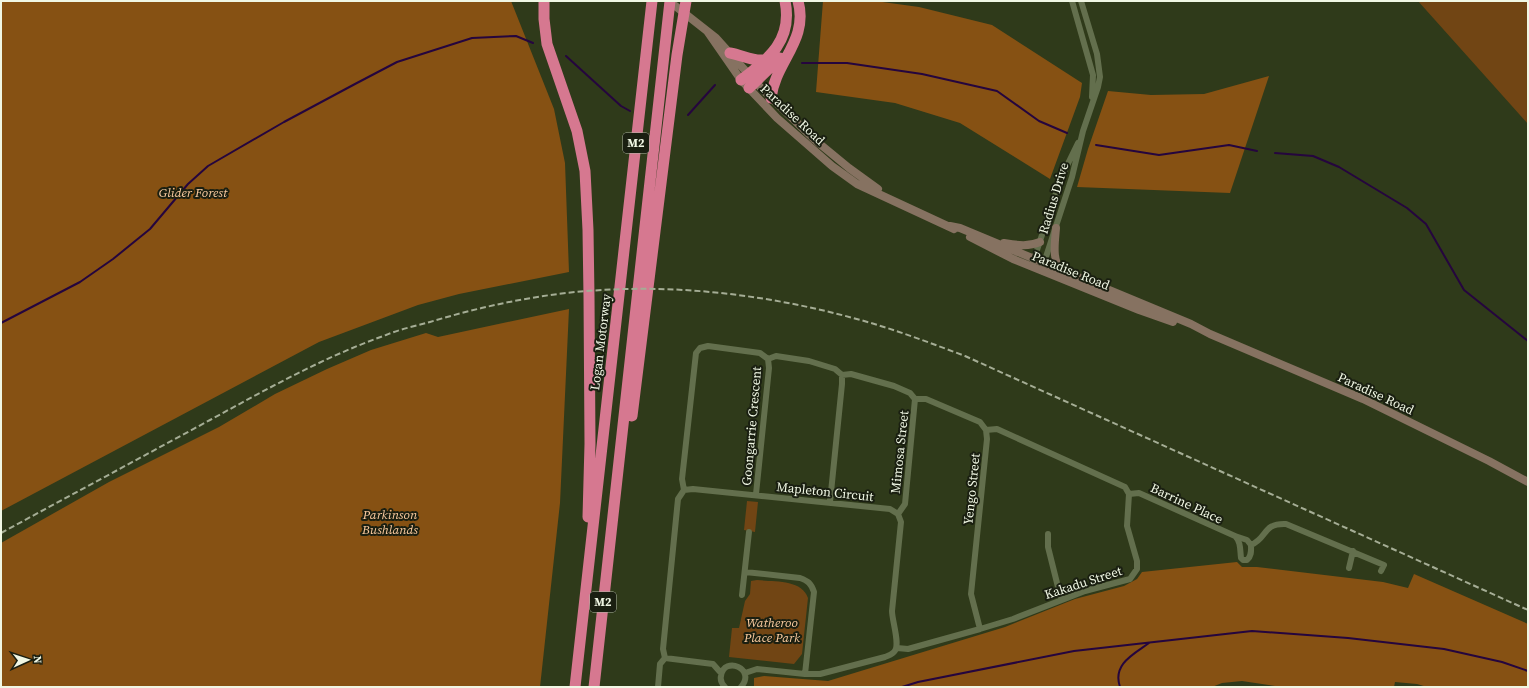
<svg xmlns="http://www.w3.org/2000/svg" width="1529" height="688" font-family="'Source Serif 4',serif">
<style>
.green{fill:#714514}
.forest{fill:#865113}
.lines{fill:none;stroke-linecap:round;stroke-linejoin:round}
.stream{stroke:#25053e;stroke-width:2}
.street{stroke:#636f4d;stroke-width:6}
.secondary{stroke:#867261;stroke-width:8}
.highway{stroke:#d67890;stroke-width:11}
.rail{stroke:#a5ad95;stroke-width:2;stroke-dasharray:6 3;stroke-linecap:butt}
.labels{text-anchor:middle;stroke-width:4;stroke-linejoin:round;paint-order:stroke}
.shield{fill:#1a1f11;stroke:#b0b6a5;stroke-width:1}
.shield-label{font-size:12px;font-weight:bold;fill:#f0f7e4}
.street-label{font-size:13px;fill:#f0f7e4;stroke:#1a1f11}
.park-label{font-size:13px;font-style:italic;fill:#fccca0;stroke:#1a1f11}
</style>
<rect width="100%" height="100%" fill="#2f3a1a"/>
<path class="green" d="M1418,1H1528V124Z
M747,501L758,502L755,532L744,530Z
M757,580C773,582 802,579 808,598L802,654L794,664L729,657L732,628H739L745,601L750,594L751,581Z"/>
<path class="forest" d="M1,1H511L554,109L565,163L569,272L459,294L418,305L319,342L1,511Z
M823,1H875L919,7L992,25L1082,83L1080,97L1050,179L960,123L895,103L816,92Z
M1269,76L1230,193L1077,187L1088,149L1108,91L1151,95L1204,94Z
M569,309L560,503L540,687H1V543L109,482L219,427L275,394L327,369L371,350L426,333L438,337Z
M1237,562L1242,567H1257L1383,582L1408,588L1414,574L1528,624V687H1427L1417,684L1395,682L1394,687H1282L1242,681L1222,683L1212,687H754V678L764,676L828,681L1005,627L1075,599L1124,586L1137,579L1142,572Z"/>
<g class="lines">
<path class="stream" d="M566,56L621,106L630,111
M802,63H847L922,74L997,91L1039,121L1067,133
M688,115L715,85
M1096,145L1159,155L1229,145L1257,151
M1275,153L1313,156L1339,167L1407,208L1426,224L1464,290L1528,341
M1,323L80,282L113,259L150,229L188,184L208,166L284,122L355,84L397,62L472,38L516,36L533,43
M902,687L918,682L1074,651L1252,631L1348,638L1444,649L1502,662L1528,671
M1120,687C1112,664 1134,654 1149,643"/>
<path class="street" d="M1072,1L1093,75L1092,97
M1033,262L1061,178L1078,143
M1043,266L1072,177L1083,131L1098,87L1100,77L1097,54L1081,1
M768,359L776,356L809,361L835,369L842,375V384L830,502
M842,375L851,374L894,386L910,393L915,399L905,504L898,514
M915,399H926L980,422L986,430L987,439L971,594L980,629
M684,490L682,479L696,353L700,348L708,346L760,353L768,359L769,368L756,494
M1129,494L1139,493L1235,536L1247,540L1251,545C1251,550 1252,556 1247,560H1243L1241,558C1240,550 1241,542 1235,536
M1048,534V547L1061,599
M1251,545C1268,538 1262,523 1286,524L1384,565L1381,571
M1349,568L1353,551
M745,572L800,578C808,581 811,583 814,592L805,674
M742,595L749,532
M897,648L908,649L980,629L1013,619L1085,591L1130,579L1137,569V561L1127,526L1129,494L1125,487L997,429L986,430
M721,673L713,664L665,658L663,649L678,499L684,490L693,489L890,509L898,514L901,522L892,611C892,621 901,646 894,652C892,654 888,656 885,657L820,674H805L757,669L745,673
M658,687L660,664L665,658
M725,687C722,684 720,680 721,676C724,655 757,669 741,687"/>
<path class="secondary" d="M669,1L716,38L760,87L815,140L849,168L878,189
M707,31L741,80L777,118L832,166L857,184L954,229
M950,226L960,228L1191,324L1210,334L1363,399L1489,461L1528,482
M1056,228C1055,242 1052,258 1060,270
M970,237L1013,259L1139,310L1173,322
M1004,243C1017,245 1028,247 1040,242"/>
<path class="highway" d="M544,1V19L547,44L577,131L585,171L588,230L589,296L590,444L588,517
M730,53C742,55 752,61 763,60
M741,80C769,59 793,40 785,1
M749,88L780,58L782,59
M771,98C775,62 809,40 798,1
M632,416L677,55L686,1
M575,687L652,1
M594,687L670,1"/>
<path class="rail" d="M1,533C71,495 140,458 210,420C267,389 324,357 386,335C400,329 416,326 430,322C486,305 545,293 602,290C686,285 772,296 853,318C891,328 928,342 965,356L1528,610"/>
</g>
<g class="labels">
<g class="shield">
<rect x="623" y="133" width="26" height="20" rx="3"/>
<rect x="590" y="592" width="26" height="20" rx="3"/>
</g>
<g class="shield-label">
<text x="636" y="147">M2</text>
<text x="603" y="606">M2</text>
</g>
<g class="street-label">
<text transform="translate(793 114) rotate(43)" y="5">Paradise Road</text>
<text transform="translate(1053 198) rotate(-73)" y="5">Radius Drive</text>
<text transform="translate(1071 270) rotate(22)" y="5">Paradise Road</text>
<text transform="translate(600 342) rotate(-83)" y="5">Logan Motorway</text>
<text transform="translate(1376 393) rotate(25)" y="5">Paradise Road</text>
<text transform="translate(751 426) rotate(-85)" y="5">Goongarrie Crescent</text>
<text transform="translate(899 452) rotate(-84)" y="5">Mimosa Street</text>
<text transform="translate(971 489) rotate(-84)" y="5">Yengo Street</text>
<text transform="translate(825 491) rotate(6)" y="5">Mapleton Circuit</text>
<text transform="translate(1187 503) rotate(25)" y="5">Barrine Place</text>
<text transform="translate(1083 582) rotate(-18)" y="5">Kakadu Street</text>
</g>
<g class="park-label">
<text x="193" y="197">Glider Forest</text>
<text x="390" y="519">Parkinson<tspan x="390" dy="15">Bushlands</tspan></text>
<text x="772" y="627">Watheroo<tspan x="772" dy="15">Place Park</tspan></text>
</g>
</g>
<rect width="1529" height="688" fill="none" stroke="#f0f7e4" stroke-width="4"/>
<g transform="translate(28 660) rotate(87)" stroke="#1a1f11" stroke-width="3" paint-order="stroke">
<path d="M0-3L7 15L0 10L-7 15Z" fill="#f0f7e4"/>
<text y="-6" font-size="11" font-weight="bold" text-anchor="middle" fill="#f0f7e4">N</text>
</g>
</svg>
